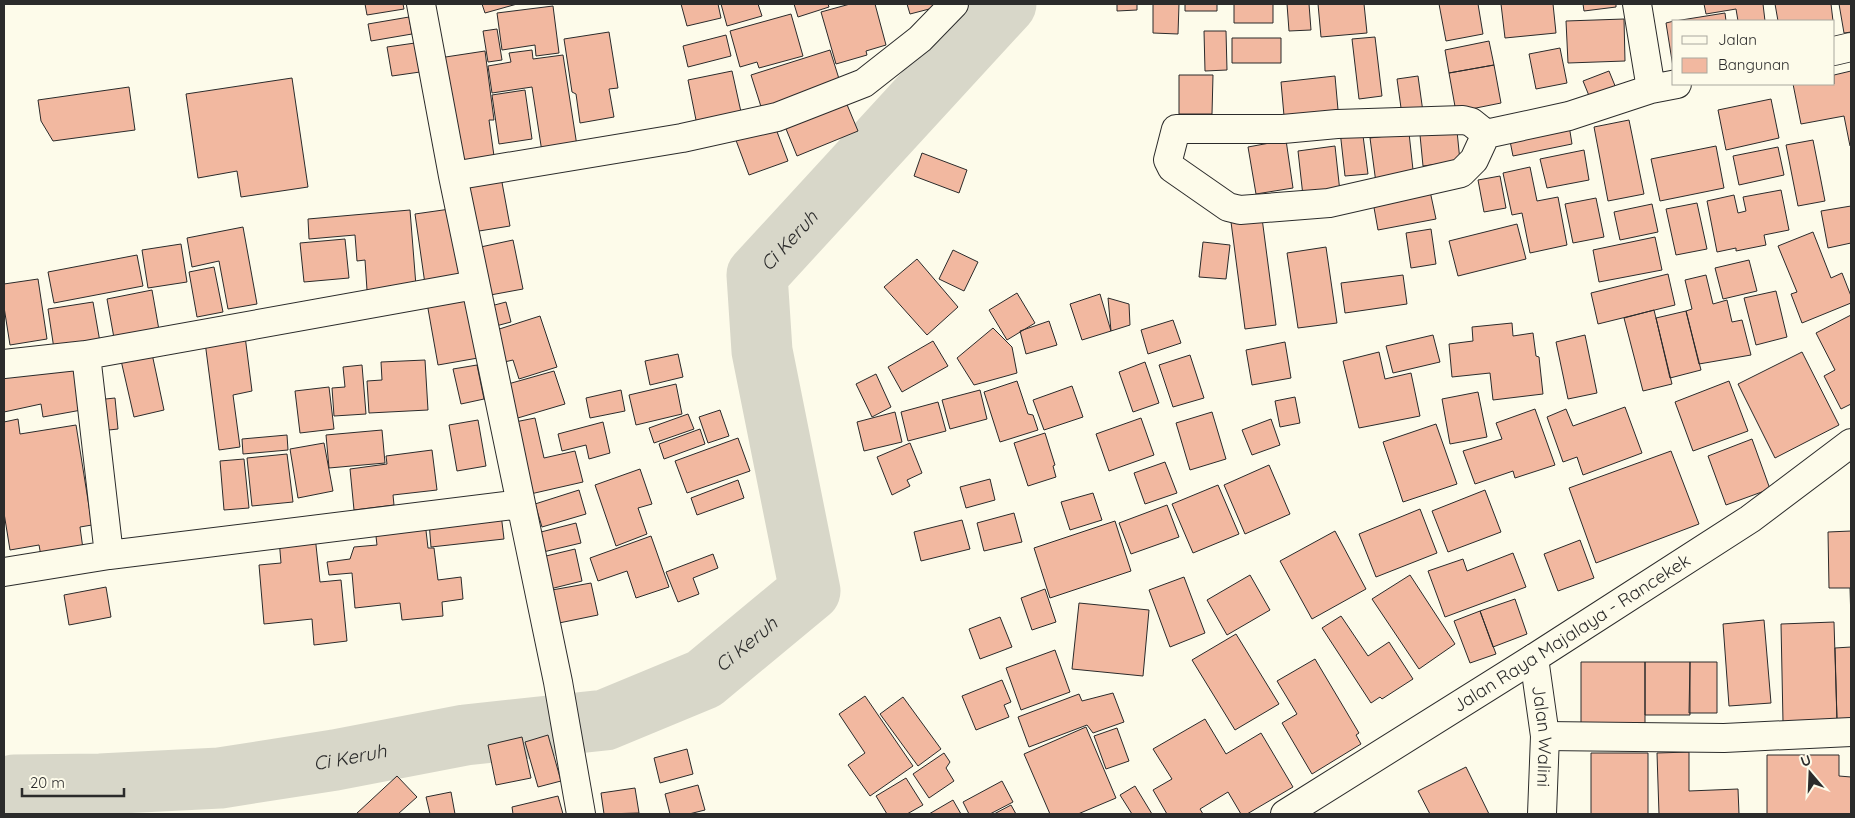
<svg xmlns="http://www.w3.org/2000/svg" width="1855" height="818" font-family="Quicksand,sans-serif">
<style>
.lines{fill:none;stroke-linecap:round;stroke-linejoin:round}
.river{stroke:#d8d7c9;stroke-width:61}
.building{fill:#f2b8a0;stroke:#2b2b2b}
.street-casing{stroke:#2b2b2b;stroke-width:30}
.secondary-casing{stroke:#2b2b2b;stroke-width:30}
.street{stroke:#fdfbea;stroke-width:28}
.secondary{stroke:#fdfbea;stroke-width:28}
.labels{text-anchor:middle;stroke-width:4;stroke-linejoin:round;paint-order:stroke}
.street-label{font-size:18px;fill:#2b2b2b;stroke:#fdfbea}
.water-label{font-size:19px;font-style:italic;fill:#2b2b2b;stroke:#fdfbea}
</style>
<rect width="100%" height="100%" fill="#fdfbea"/>
<g class="lines">
<path class="river" id="s1" d="M4,794L14,785L100,784L220,778L335,760L465,735L605,720L704,679L810,591L762,351L757,275L1006,4"/>
</g>
<path class="building" d="M365,4H403L404,9L367,15Z
M482,4H517L485,13Z
M681,4H718L721,18L687,26Z
M721,4H758L762,16L727,26Z
M794,4H828L829,7L798,17Z
M850,4H875L886,45L866,51L867,55L836,64L821,12Z
M907,4H936L937,7L910,14Z
M1117,4H1137V10L1117,11Z
M1153,4H1179L1178,34L1153,33Z
M1185,4H1217V11H1185Z
M1234,4H1273V23H1234Z
M1287,4H1309L1311,30L1289,31Z
M1318,4H1364L1367,33L1321,37Z
M1439,4H1478L1483,34L1446,41Z
M1501,4H1553L1556,33L1505,38Z
M1583,4H1616V7L1584,11Z
M1704,4H1763L1765,21H1738L1736,9L1706,14Z
M1775,4H1831L1833,21H1778Z
M1839,4H1851V32L1844,33Z
M553,6L559,53L536,56L535,45L502,50L497,13Z
M1725,13L1726,21H1675Z
M791,14L803,56L759,68L757,62L740,67L730,31Z
M409,17L412,34L371,41L368,24Z
M1624,19L1625,61L1568,63L1566,21Z
M1674,21V67H1673L1666,23Z
M497,29L502,60L488,62L483,31Z
M1204,31H1226L1227,70L1205,71Z
M609,32L618,88L609,89L614,117L580,123L576,94L572,92L564,39Z
M726,35L731,56L688,67L683,46Z
M1375,37L1382,96L1359,99L1352,39Z
M1232,38H1281V63H1232Z
M1489,41L1494,65L1449,73L1445,50Z
M415,43L420,72L392,76L387,47Z
M1560,48L1567,83L1536,89L1529,54Z
M532,50L533,59L563,55L577,146L542,152L532,87L492,93L488,66L511,62L509,53Z
M830,50L840,82L763,113L751,75Z
M485,51L494,120H489L494,156L459,161L439,58Z
M1494,65L1501,103L1456,112L1449,73Z
M732,71L743,121L698,130L688,80Z
M1609,71L1620,98L1594,108L1583,81Z
M1851,71V145L1850,146L1844,116L1801,124L1793,84H1834V75Z
M1179,75H1213L1212,114H1179Z
M1335,76L1339,121L1285,127L1281,82Z
M1418,76L1423,112L1402,115L1397,79Z
M292,78L308,187L241,197L237,171L198,178L186,94Z
M129,87L135,130L53,141L41,121L38,100Z
M525,90L532,139L499,144L492,95Z
M843,95L858,131L797,156L782,119Z
M1771,99L1779,138L1726,150L1718,110Z
M1568,119L1572,144L1513,156L1508,131Z
M1629,120L1644,194L1608,201L1594,127Z
M773,121L788,161L749,175L734,135Z
M1362,128L1368,174L1345,176L1340,131Z
M1457,131L1460,161L1423,166L1420,135Z
M1409,133L1414,179L1376,183L1370,138Z
M1286,140L1293,188L1256,194L1248,147Z
M1813,140L1825,201L1798,206L1786,145Z
M1335,146L1340,192L1303,196L1298,151Z
M1716,146L1724,188L1660,201L1651,159Z
M1778,147L1784,175L1739,185L1733,156Z
M1584,150L1589,180L1547,188L1540,159Z
M922,153L967,170L959,193L914,176Z
M1530,167L1537,201L1558,197L1567,245L1530,253L1522,213L1512,215L1503,173Z
M1500,176L1506,208L1484,212L1478,180Z
M501,177L510,226L473,232L464,184Z
M1781,190L1789,230L1764,235L1766,245L1736,251V248L1717,252L1707,201L1734,195L1738,213L1746,211L1743,197Z
M1430,191L1436,219L1378,230L1373,202Z
M1596,198L1604,237L1573,243L1565,204Z
M1697,203L1707,249L1676,255L1666,209Z
M1652,204L1658,232L1620,240L1614,212Z
M1851,206V243L1828,248L1821,211Z
M450,209L461,279L425,284L415,214Z
M410,210L416,286L367,290L365,260L357,261L355,235L309,239L308,219Z
M1262,218L1276,325L1245,329L1231,222Z
M1517,224L1526,259L1458,276L1449,241Z
M243,227L257,304L228,309L219,261L192,267L187,238Z
M1431,229L1436,264L1411,268L1406,233Z
M1813,232L1831,278L1842,273L1851,296V303L1802,323L1791,294L1797,292L1778,246Z
M1655,237L1662,270L1599,282L1593,250Z
M345,239L349,278L304,282L300,243Z
M513,240L523,289L485,296L476,248Z
M1203,242L1230,245L1226,279L1199,277Z
M181,244L187,282L148,288L142,250Z
M1326,247L1337,323L1298,328L1287,253Z
M953,250L978,262L964,291L939,279Z
M137,255L143,286L54,303L48,272Z
M917,259L958,307L927,335L884,287Z
M1749,260L1757,291L1723,299L1715,268Z
M214,267L223,312L197,317L189,272Z
M1668,274L1675,305L1598,324L1591,293Z
M1403,275L1407,304L1345,313L1341,283Z
M1706,275L1713,304L1727,300L1732,322L1742,320L1751,355L1699,364L1686,311L1692,309L1685,280Z
M38,279L47,339L10,345L4,307V284Z
M152,290L159,330L114,338L107,299Z
M1776,291L1787,337L1756,345L1744,298Z
M1017,293L1035,323L1007,340L989,310Z
M1100,294L1111,331L1082,340L1070,304Z
M467,296L478,358L438,365L427,303Z
M1108,298L1129,304L1130,325L1111,331Z
M93,302L100,342L54,349L48,309Z
M506,302L511,322L492,327L487,307Z
M1654,310L1672,384L1643,391L1624,318Z
M1686,311L1701,370L1670,378L1656,318Z
M1851,315V404L1841,409L1824,376L1835,370L1816,333Z
M540,316L557,367L519,379L513,360L500,363L490,332Z
M1173,320L1181,343L1148,354L1141,330Z
M1049,321L1057,345L1026,354L1020,331Z
M1512,323L1513,336L1533,333L1536,356L1539,357L1543,394L1493,400L1490,373L1452,377L1449,344L1473,341L1472,327Z
M993,328L1012,347L1017,373L974,385L957,358Z
M1433,335L1440,362L1393,373L1386,346Z
M1585,335L1597,393L1568,399L1556,342Z
M245,336L252,391L233,395L240,447L219,450L205,342Z
M933,341L948,366L902,392L888,367Z
M1285,342L1291,378L1252,385L1246,350Z
M151,349L164,410L134,417L120,356Z
M1379,352L1385,379L1411,373L1420,416L1359,428L1343,361Z
M1802,352L1839,425L1775,458L1738,384Z
M678,354L683,377L650,385L645,361Z
M1190,355L1204,398L1173,407L1159,365Z
M425,360L428,410L369,413L367,381L382,380L381,362Z
M1145,362L1159,403L1133,412L1119,372Z
M362,365L366,414L334,416L332,388L345,387L343,367Z
M477,365L484,399L461,404L453,369Z
M80,367L87,409L43,417L41,404L4,412V374Z
M554,371L565,404L511,420L501,386Z
M876,374L891,407L872,417L856,384Z
M1017,381L1028,414L1033,415L1038,430L1000,442L984,392Z
M1729,381L1748,431L1693,451L1675,402Z
M676,384L682,414L636,425L629,395Z
M1072,386L1083,417L1044,430L1033,400Z
M329,387L334,429L300,433L295,391Z
M621,390L625,411L590,418L586,398Z
M980,390L987,419L950,429L942,400Z
M1478,392L1487,437L1450,444L1442,399Z
M1295,397L1300,423L1280,427L1275,401Z
M115,398L118,429L100,431L96,400Z
M938,402L946,431L908,441L901,412Z
M1625,407L1642,453L1583,475L1577,457L1563,462L1547,417L1566,409L1573,426Z
M1535,409L1555,465L1515,478L1513,471L1475,484L1463,451L1502,439L1496,423Z
M720,410L729,436L708,443L699,417Z
M895,412L902,442L864,451L857,422Z
M1212,412L1226,459L1190,470L1176,423Z
M688,414L694,429L654,443L649,428Z
M535,418L544,458L575,451L583,482L526,495L510,423Z
M1141,418L1154,455L1109,471L1096,434Z
M18,419L20,434L76,425L92,525L80,527L83,549L41,556L39,545L10,550L4,513V422Z
M1271,419L1280,445L1252,455L1242,430Z
M478,420L486,466L457,471L449,425Z
M603,422L610,453L589,459L586,445L562,451L558,434Z
M1436,424L1457,484L1403,502L1383,442Z
M700,429L705,444L664,459L659,444Z
M382,430L385,463L329,468L326,435Z
M1045,433L1055,465L1053,466L1056,477L1028,486L1014,443Z
M287,435L288,450L243,454L242,439Z
M738,438L750,471L687,493L675,461Z
M1752,439L1770,489L1726,505L1708,456Z
M324,443L333,491L298,498L290,449Z
M910,443L922,473L907,480L910,486L892,495L877,457Z
M432,450L437,490L393,495L394,505L354,510L350,469L387,464L386,456Z
M1671,451L1699,524L1596,563L1569,488Z
M287,454L293,502L252,506L247,458Z
M244,459L249,508L224,510L220,461Z
M1165,462L1177,493L1145,504L1134,473Z
M1269,465L1290,514L1245,534L1224,485Z
M640,469L652,504L638,508L647,534L616,546L595,485Z
M990,479L995,500L966,508L960,487Z
M738,480L744,498L697,515L691,498Z
M1218,485L1239,534L1193,553L1172,504Z
M579,490L586,514L542,527L535,504Z
M1485,490L1501,532L1448,552L1432,511Z
M1093,493L1102,520L1070,530L1061,502Z
M1167,505L1179,537L1131,554L1119,523Z
M1420,509L1437,553L1376,577L1359,534Z
M536,512L541,532L576,523L581,543L539,553Z
M1014,513L1022,542L984,551L977,523Z
M501,514L504,539L431,547L429,522Z
M962,520L970,549L921,561L914,532Z
M1115,521L1131,571L1050,598L1034,548Z
M425,522L428,548H434L438,580L461,577L463,599L442,602L443,616L402,620L400,603L355,608L352,573L329,575L327,562L350,559L354,547L377,545L375,528Z
M1335,531L1366,589L1312,619L1280,561Z
M1851,531V622L1850,588H1829L1828,532Z
M315,536L320,582L341,580L347,641L314,645L312,619L264,624L259,565L281,563L279,539Z
M651,536L669,587L636,598L627,571L598,581L590,558Z
M1580,540L1594,578L1558,591L1544,554Z
M575,549L582,581L550,589L542,557Z
M1513,553L1526,587L1445,617L1428,571L1463,559L1467,571Z
M713,554L718,568L693,578L699,594L678,602L666,572Z
M1250,575L1270,610L1227,635L1207,600Z
M1410,575L1455,644L1419,669L1372,599Z
M1184,577L1205,633L1170,647L1149,590Z
M591,583L598,615L559,623L552,590Z
M106,587L111,617L69,625L64,595Z
M1045,589L1056,622L1032,630L1021,598Z
M1515,599L1527,634L1493,647L1480,611Z
M1079,603L1149,610L1143,676L1072,669Z
M1480,611L1496,654L1470,663L1454,621Z
M1341,616L1368,656L1389,642L1413,679L1382,699L1380,697L1371,703L1322,628Z
M1000,617L1012,647L980,659L969,629Z
M1764,620L1771,703L1729,706L1723,624Z
M1834,622L1837,721L1783,722L1781,624Z
M1236,634L1279,704L1235,730L1192,660Z
M1851,647V719L1837,720L1835,648Z
M1055,650L1070,692L1021,710L1006,668Z
M1315,659L1359,733L1356,735L1361,744L1312,774L1282,723L1297,714L1277,681Z
M1581,662H1645V723H1581Z
M1645,662H1690V715H1645Z
M1690,662H1717V713H1689Z
M1002,680L1011,702L1004,705L1009,717L976,730L962,696Z
M1113,693L1124,722L1093,733L1087,725L1029,747L1018,717L1079,694L1082,701Z
M865,696L913,766L870,796L848,765L865,753L839,714Z
M903,697L941,749L918,766L880,714Z
M1205,719L1226,754L1261,733L1293,787L1247,814H1241L1228,792L1200,809L1203,814H1167L1153,790L1172,779L1153,749Z
M1086,727L1116,798L1078,814H1050L1024,754Z
M1117,728L1129,761L1106,769L1094,736Z
M548,735L561,781L538,787L525,742Z
M522,737L531,778L496,785L488,745Z
M687,749L693,774L660,783L654,758Z
M1689,752V791L1738,789L1739,814H1659L1657,753Z
M944,753L950,762L946,768L954,781L929,798L913,774Z
M1591,753H1648V814H1591Z
M1767,755H1839V776L1851,777V814H1767Z
M1466,767L1489,814H1430L1418,791Z
M397,776L417,797L398,814H356Z
M906,778L923,805L907,814H887L876,796Z
M1002,781L1013,802L990,814H969L963,802Z
M698,785L705,810L689,814H670L665,794Z
M1135,786L1152,814H1132L1120,795Z
M635,788L639,813L604,814L601,793Z
M451,792L455,814H430L426,797Z
M558,796L563,814H513L512,807Z
M953,800L961,814H929Z
M1011,805L1016,814H994Z"/>
<g class="lines">
<defs>
<path id="street" d="M421,4L453,176L558,682L581,814
M1637,4L1651,89
M1834,51L1851,47
M1486,134L1471,122L1463,120L1337,124L1283,129H1176L1168,160L1172,168L1228,207L1240,210L1329,203L1461,173L1474,160L1486,134L1569,116L1651,89L1677,84
M453,176L682,138L777,117L864,83L920,39L954,4
M86,355L109,555
M4,364L86,355L475,285
M4,572L109,555L521,504
M1545,736L1724,738L1851,732"/>
<g id="secondary">
<path id="s2" d="M1534,658L1545,736L1542,814"/>
<path id="s3" d="M1285,814L1534,658L1750,519L1851,443"/>
</g>
</defs>
<use href="#street" class="street-casing"/>
<use href="#secondary" class="secondary-casing"/>
<use href="#street" class="street"/>
<use href="#secondary" class="secondary"/>
</g>
<g class="labels">
<g class="street-label">
<text dy="6" stroke="none"><textPath href="#s3" startOffset="339">Jalan Raya Majalaya - Rancekek</textPath></text>
<text dy="6" stroke="none"><textPath href="#s2" startOffset="79">Jalan Walini</textPath></text>
</g>
<g class="water-label">
<text dy="7" stroke="none"><textPath href="#s1" startOffset="1222">Ci Keruh</textPath></text>
<text dy="7" stroke="none"><textPath href="#s1" startOffset="771">Ci Keruh</textPath></text>
<text dy="7" stroke="none"><textPath href="#s1" startOffset="351">Ci Keruh</textPath></text>
</g>
</g>
<rect width="1855" height="818" fill="none" stroke="#2b2b2b" stroke-width="10"/>
<rect x="1672" y="20" width="162" height="65" fill="#fdfbea" stroke="#a9a89e"/>
<rect x="1682" y="36" width="25" height="8" fill="#fdfbea" stroke="#a9a89e"/>
<text x="1718" y="45" font-size="15" fill="#2b2b2b">Jalan</text>
<rect x="1682" y="58" width="25" height="15" fill="#f2b8a0" stroke="#a9a89e"/>
<text x="1718" y="70" font-size="15" fill="#2b2b2b">Bangunan</text>
<g transform="translate(1810 773) rotate(341)" stroke="#fdfbea" stroke-width="4" paint-order="stroke">
<path d="M0-4L9 19L0 12L-9 19Z" fill="#2b2b2b"/>
<text y="-8" font-size="14" font-weight="bold" text-anchor="middle" fill="#2b2b2b">U</text>
</g>
<path d="M22 788v8h102v-8" fill="none" stroke="#2b2b2b" stroke-width="2.5"/>
<text x="30" y="788" font-size="15" fill="#2b2b2b" stroke="#fdfbea" stroke-width="4" paint-order="stroke">20 m</text>
</svg>
